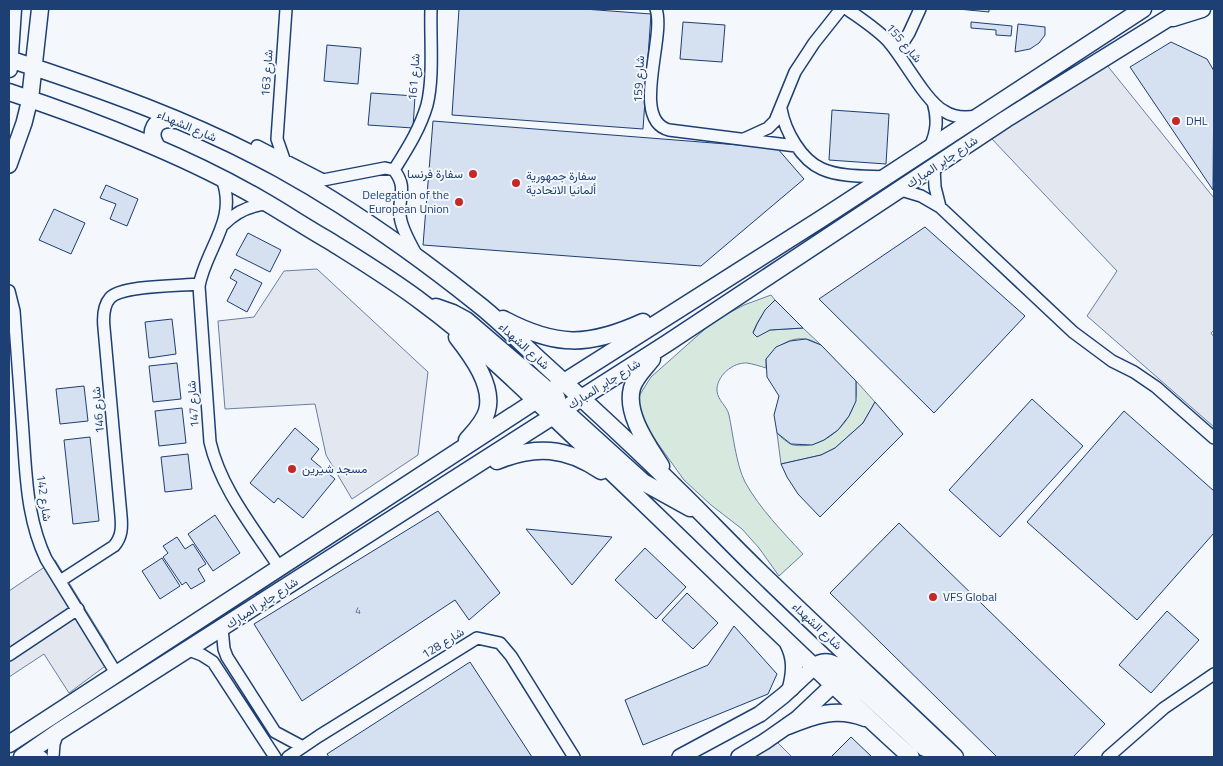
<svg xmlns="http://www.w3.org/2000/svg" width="1223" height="766" font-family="'Titillium Web',Vazirmatn,sans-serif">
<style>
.green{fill:#d7e8df;stroke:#687fa3}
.parking{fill:#e3e8f0;stroke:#687fa3}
.building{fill:#d5e0f0;stroke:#1d3f73}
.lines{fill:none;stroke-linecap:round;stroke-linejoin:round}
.minor-casing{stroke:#1d3f73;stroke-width:14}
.tertiary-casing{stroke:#1d3f73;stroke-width:18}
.secondary-casing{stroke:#1d3f73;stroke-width:19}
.minor{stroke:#f4f7fb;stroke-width:11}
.tertiary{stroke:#f4f7fb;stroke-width:15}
.secondary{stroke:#f4f7fb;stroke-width:16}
.poi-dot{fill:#c62828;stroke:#f4f7fb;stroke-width:2}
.labels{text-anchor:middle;stroke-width:4;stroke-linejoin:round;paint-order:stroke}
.number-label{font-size:10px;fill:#4b6792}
.street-label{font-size:12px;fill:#1d3f73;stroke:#f4f7fb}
.poi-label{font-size:12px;fill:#1d3f73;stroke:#f4f7fb;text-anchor:start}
</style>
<rect width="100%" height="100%" fill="#f4f7fb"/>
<path class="green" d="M771,295L775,300C765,310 758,320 753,332L756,336L770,330L803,328L821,345C816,343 810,339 805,339C788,337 776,348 766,359V368C760,366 753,364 747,363C733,362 716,376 717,391C718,401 727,406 729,415C733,434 736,464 745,482C760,509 782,531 803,554L779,576L759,548L742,529L711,505L684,480L643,423L639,408V396L651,377L714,321L744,305Z
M856,381L875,402L863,423L835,448L821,455L781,464L777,433C781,437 787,443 793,445C821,450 848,428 855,401C857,395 856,388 856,381Z"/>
<path class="parking" d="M1106,64L1214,198V330L1211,333L1214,337V427L1087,316L1117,271L991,138Z
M317,269L428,372L418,455L352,499L326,455L315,404L225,409L218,321L254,317L284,271Z
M55,560L108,646V664L69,693L44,654L9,677V591Z
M777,742L792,757H750Z"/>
<path class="building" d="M459,9H584L651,14L643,129L452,115Z
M958,9H989V12Z
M683,22L725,25L722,62L680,59Z
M971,22L1012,26L1011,36L996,35V30L971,28Z
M1018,24L1045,27V35L1039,43L1030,49L1015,52Z
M1171,42L1207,59L1214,71L1213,190L1130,67Z
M327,45L361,48L358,84L324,81Z
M371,93L415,96L413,128L368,125Z
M832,110L889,114L886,164L829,160Z
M433,121L777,148L804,179L701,266L423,245Z
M106,185L138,199L127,226L110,219L116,204L100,198Z
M54,209L85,223L71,254L39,240Z
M925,227L1025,316L934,413L819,299Z
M248,233L281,250L270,272L236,255Z
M235,269L262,283L247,312L227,301L237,282L230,278Z
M775,300L803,328L770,330L757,337L753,333L757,324L765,310Z
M172,319L176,354L149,358L145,322Z
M806,339L821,345L856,381V401L849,416L838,430L824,440L812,445L791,444L777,433L774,415L779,396L767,377L766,359L776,347L790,341Z
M177,363L181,399L153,402L149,366Z
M84,386L88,421L60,424L56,389Z
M1032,399L1083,446L1000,537L949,490Z
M875,402L903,434L820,517L798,494L787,477L781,464L821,455L835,448L863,423Z
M182,408L186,443L159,446L155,411Z
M1124,411L1214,491V533L1137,620L1027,522Z
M295,428L319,449L311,459L335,479L303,518L278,498L274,503L250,483Z
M90,437L99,521L73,524L64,440Z
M188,454L192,489L165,492L161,457Z
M438,511L500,593L469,620L455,600L302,701L254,624Z
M215,515L240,553L213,571L188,534Z
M899,523L1105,724L1073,757H997L830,593Z
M526,529L612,537L572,585Z
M177,537L185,549L193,544L206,564L198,569L205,581L191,589L186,582L182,585L163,557L168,553L163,546Z
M645,548L686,587L656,619L615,580Z
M162,558L180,586L160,599L142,571Z
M687,593L718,623L693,649L662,620Z
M1167,611L1199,640L1151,693L1119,665Z
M734,626L777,674L768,694L643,745L625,700L708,665Z
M470,662L532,757H329L327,754Z
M851,737L872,757H831Z"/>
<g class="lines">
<defs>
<path id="minor" d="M656,9C666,37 630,120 669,130L796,146
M847,9C861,19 877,29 889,42C904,59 926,102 944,111C954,118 965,118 977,116
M897,52L909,33L920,9
M781,109C785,131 801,160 822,169C840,177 865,176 885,177
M744,139L768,128L775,121L795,72L814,43L841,9
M257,146L323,180L385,168L394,170C408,188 398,196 400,215C401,229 411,244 417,256
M930,147C937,131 938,119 933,102
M284,159L277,139L286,9
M934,167L935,187L940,207
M394,170C407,149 420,129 427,105C434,77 430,38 431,9
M222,179C238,220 206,248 199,286L210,442C221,489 253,527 279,567
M901,190L921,196L940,207L1073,332L1112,361L1134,372L1156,387L1214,438
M224,224C237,211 251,205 268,204
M9,291L14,311C17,351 20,392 23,433C26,476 27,519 46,559L116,673
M60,581L114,546C122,537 122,527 121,516L104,328C103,318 103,306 110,298C122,285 181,286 199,284
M222,628L224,649L227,657L275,732L303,747
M189,650L202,655L213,662L275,757
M9,655L78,609
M25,755L42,757
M53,757L54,744L58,732
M288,757L319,736L477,638L500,643L511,656L574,757
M1108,757L1164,708L1214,674"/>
<path id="tertiary" d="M9,165L24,123L30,99
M680,757L760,714L784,695L814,667
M739,757L764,742L797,719L833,685"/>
<path id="secondary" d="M1173,18L1202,9
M9,59C101,89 195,122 280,169C347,206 418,256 478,304C501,322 522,344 544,364C588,404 633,445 675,487C704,515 731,544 760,572C824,634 890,695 955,757
M9,69L13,9
M9,92C93,120 183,154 260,199C283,212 305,227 328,240C360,260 393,280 423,303C480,345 530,395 581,443C691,547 798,655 911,757
M30,99L40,9
M158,148C146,133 155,116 175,120
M436,307L453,313L466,320L557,398
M503,319C556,347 588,347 643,322
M457,337C472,356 494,386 487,411C484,422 475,431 467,440
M652,359C645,368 635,377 632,388C625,414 648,445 661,466
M557,404L643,482L690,508
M497,461C535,445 566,447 601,471
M788,643C796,658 795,672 791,688
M814,667C821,661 827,661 835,665L925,748L937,752H949
M788,726C814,715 837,707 865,718
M9,744L572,377L821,219L1143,9
M22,757L58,732L666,344L1006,119L1183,9"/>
</defs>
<use href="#minor" class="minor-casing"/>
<use href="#tertiary" class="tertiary-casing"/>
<use href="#secondary" class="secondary-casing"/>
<use href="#minor" class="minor"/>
<use href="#tertiary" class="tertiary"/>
<use href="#secondary" class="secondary"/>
</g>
<g class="poi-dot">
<circle cx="1176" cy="121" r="5"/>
<circle cx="473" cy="174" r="5"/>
<circle cx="516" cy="183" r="5"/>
<circle cx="459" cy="202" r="5"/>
<circle cx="292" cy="469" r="5"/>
<circle cx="933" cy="597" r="5"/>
</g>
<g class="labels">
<g class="number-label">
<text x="358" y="614">4</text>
</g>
<g class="street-label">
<text transform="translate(904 43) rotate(49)" y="4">شارع 155</text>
<text transform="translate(267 73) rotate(-86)" y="4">شارع 163</text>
<text transform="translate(414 77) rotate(-86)" y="4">شارع 161</text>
<text transform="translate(639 79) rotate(-87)" y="4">شارع 159</text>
<text transform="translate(187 126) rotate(23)" y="4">شارع الشهداء</text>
<text transform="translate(942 162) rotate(-34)" y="4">شارع جابر المبارك</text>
<text transform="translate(524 346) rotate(42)" y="4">شارع الشهداء</text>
<text transform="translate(604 384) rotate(-32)" y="4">شارع جابر المبارك</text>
<text transform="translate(193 404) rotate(-94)" y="4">شارع 147</text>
<text transform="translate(98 410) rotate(-95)" y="4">شارع 146</text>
<text transform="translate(44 498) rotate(82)" y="4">شارع 142</text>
<text transform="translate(262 603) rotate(-33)" y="4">شارع جابر المبارك</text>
<text transform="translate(817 626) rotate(43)" y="4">شارع الشهداء</text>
<text transform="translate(443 643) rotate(-32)" y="4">شارع 128</text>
</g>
<g class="poi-label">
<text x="1186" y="125">DHL</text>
<text x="463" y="178" text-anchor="end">سفارة فرنسا</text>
<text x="526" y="180">سفارة جمهورية<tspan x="526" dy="14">ألمانيا الاتحادية</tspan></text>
<text x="449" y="199" text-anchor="end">Delegation of the<tspan x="449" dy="14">European Union</tspan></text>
<text x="302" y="473">مسجد شيرين</text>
<text x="943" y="601">VFS Global</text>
</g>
</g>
<rect width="1223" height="766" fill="none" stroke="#1d3f73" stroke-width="20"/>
</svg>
